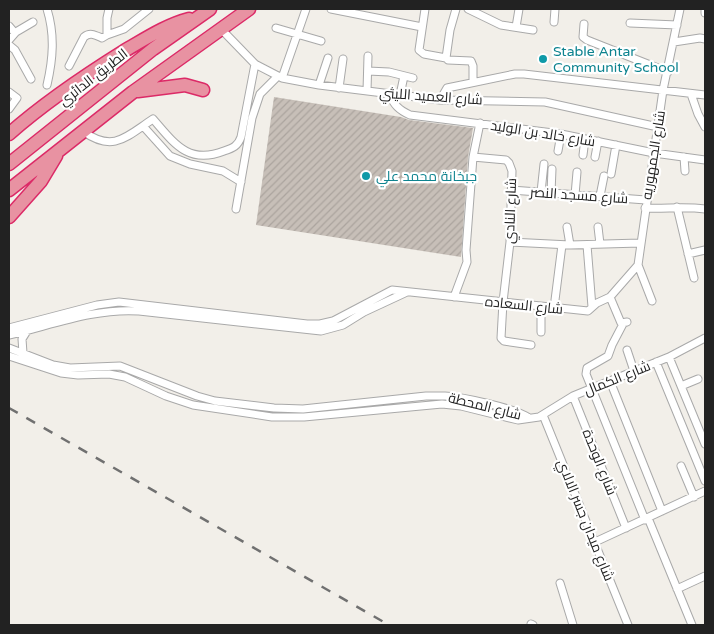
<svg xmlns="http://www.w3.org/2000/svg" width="714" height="634" font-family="'Varela Round',Cairo,sans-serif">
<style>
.building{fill:url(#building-hatch)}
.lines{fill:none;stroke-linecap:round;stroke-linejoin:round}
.street-casing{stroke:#a9a9a9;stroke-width:9}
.highway-casing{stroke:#dc2a67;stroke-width:15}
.street{stroke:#fff;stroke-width:7}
.highway{stroke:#e892a2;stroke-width:12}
.rail{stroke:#707070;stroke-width:2.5;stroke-dasharray:10 10;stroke-linecap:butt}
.culture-dot{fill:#0f9aa8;stroke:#fff;stroke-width:2}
.labels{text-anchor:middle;stroke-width:4.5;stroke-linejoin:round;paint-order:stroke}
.culture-label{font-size:14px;fill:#0d838f;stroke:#fff;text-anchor:start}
.street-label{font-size:14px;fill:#222;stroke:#fff}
</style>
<defs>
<pattern id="building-hatch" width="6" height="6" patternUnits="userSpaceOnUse" patternTransform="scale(1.25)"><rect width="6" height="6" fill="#c7bfb8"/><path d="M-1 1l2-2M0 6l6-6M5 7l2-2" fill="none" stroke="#aba49e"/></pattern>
</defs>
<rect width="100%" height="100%" fill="#f2efe9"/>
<path class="building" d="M274,97L401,117L409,120L473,128L468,157L461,257L256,225Z"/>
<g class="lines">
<defs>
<path id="street" d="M331,9L422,27
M425,9L419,50L424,54L446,58
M456,9L450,30L446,58L448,60L471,61L473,66V82
M468,9L501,25L533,30
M705,13V9
M554,22L555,9
M630,23L677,25
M584,24L583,37L587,40L668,72
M9,26L15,33
M516,27L519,9
M276,28L321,41
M221,29L255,64L282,78L319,85L440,100L545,102L658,127
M107,35L124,29L149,9
M9,40L16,32L33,22
M674,42L700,38L705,39
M9,45L15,50L31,79
M69,66L84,37C90,32 95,35 102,38L107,35V18L109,9
M368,71L389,72L413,78
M282,78L306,9
M47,85C53,59 55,35 47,9
M319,85L328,58
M339,88L343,59
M367,91L368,56
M9,92L17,98L9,109
M389,94C394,105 399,110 410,115L561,134L654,153L705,160
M691,94L698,114L705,127
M400,95L404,76
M440,100L447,88L515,74H524L705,95
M480,123L473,157L506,160L509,163L512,171L510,242L503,302L501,338L504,341L531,345
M143,126L170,156L190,164L223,171L241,182
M84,132C114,153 127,136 153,119C174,143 188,165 224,151C233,148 238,146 241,137L255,64
M558,151L561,134
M583,155L585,139
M595,157L598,141
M684,157L685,171
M611,174L616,145
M511,190L646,200
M541,192L544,164
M551,193L552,169
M575,195L577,172
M600,196L604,176
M677,207L694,278
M645,208C666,209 684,206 705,209
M236,209L252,118L260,94L278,76
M567,227L570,245
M598,227L600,244
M510,242L570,245L640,243
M587,245L592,307
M688,254L705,250
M454,297L467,262L466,250L473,157
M610,297L621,323L627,322
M652,301L638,265L663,90L680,9
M554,308L562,245
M623,324L612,345L608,356L587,368L586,374L645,520
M9,328L97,305L119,302L307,324H320L333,321L392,290L588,311L597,303L610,297L638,265
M541,332V307
M9,335C52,325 94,308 139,311L321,331L343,325L364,312L407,292
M9,348L53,365L70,368L120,366L197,396L215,401L274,408L303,409L426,396H445C463,397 515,408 529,418
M627,350L634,371
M23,353L22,339L27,331
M9,356L61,373L78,375L109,374L125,377L166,396L193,405L272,417H304L442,404L461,406L518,420L539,417L573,396L669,357L705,338
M669,357L705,444
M656,362L705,481
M610,381L662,511
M681,386L698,379
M573,396L626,528
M543,415L628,625
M681,466L694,497
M648,518L692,625
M595,542L705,491
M560,583L573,625
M677,589L705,576
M531,624L533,625"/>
<path id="highway" d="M138,91L185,85L203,90
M9,134C44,103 84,76 124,51C145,39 166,25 189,19
M9,164L153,49L210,9
M9,190L133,92L249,9
M9,217L41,181L56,156"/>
</defs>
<use href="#street" class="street-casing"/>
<use href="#highway" class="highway-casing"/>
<use href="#street" class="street"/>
<use href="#highway" class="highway"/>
<path class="rail" d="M9,408L389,625"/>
</g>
<g class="culture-dot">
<circle cx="543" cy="59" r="5"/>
<circle cx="366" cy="176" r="5"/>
</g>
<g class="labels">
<g class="culture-label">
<text x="553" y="56">Stable Antar<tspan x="553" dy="16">Community School</tspan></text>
<text x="376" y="181">جبخانة محمد علي</text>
</g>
<g class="street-label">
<text transform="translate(93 77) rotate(-38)" y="5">الطريق الدائري</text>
<text transform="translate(431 96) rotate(4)" y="5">شارع العميد الليثي</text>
<text transform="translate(543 133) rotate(9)" y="5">شارع خالد بن الوليد</text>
<text transform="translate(653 155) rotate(-81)" y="5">شارع الجمهوريه</text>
<text transform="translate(579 195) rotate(4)" y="5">شارع مسجد النصر</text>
<text transform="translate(510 211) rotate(-88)" y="5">شارع النادي</text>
<text transform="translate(524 305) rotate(6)" y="5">شارع السعاده</text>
<text transform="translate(617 378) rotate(-22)" y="5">شارع الكمال</text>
<text transform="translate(485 406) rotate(14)" y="5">شارع المحطة</text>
<text transform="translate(600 462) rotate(68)" y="5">شارع الوحدة</text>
<text transform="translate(586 520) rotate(68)" y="5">شارع ميدان جسر الالاي</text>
</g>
</g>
<rect width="714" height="634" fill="none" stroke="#222222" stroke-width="20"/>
</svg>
